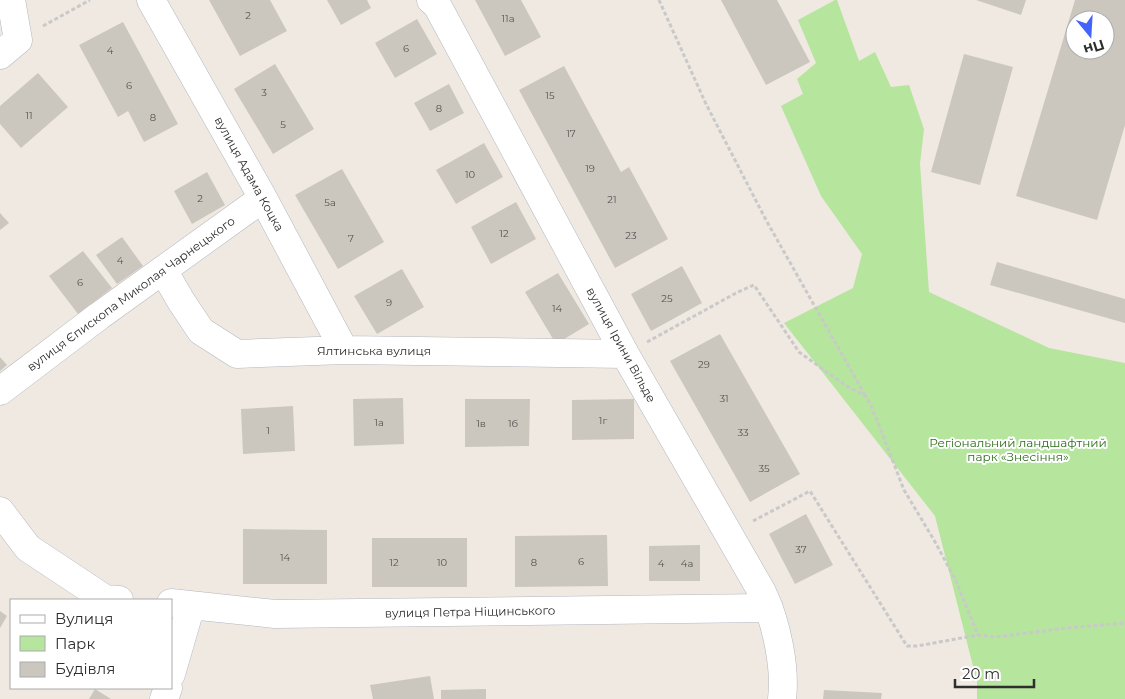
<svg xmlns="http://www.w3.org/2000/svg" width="1125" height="699" font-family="Montserrat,sans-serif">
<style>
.green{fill:#b6e59e}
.building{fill:#cbc7bf;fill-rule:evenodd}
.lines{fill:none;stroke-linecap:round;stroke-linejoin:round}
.street-casing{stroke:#b4b7c1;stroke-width:29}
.path{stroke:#c9c9c9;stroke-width:3;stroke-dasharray:4 2.5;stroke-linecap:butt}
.street{stroke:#fff;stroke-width:28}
.labels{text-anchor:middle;stroke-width:4;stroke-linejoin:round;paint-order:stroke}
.number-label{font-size:10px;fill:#555452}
.street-label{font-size:12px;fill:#2e2e2e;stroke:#fff}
.park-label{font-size:12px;fill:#2c6e1b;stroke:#fff}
</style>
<rect width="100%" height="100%" fill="#efe9e1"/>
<path class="green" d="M835,0H837L859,61L875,52L891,87L909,85L924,129L920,164L929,292L1049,348L1125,363V699H977V682L935,516L784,323L853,288L862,254L821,196L781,106L803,94L797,79L816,63L798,20Z"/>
<path class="building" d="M209,0H270L287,31L240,56Z
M327,0H367L371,8L341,25Z
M475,0H521L541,37L505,56Z
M721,0H777L810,62L766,85Z
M976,0H1026L1021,15Z
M1075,0H1125V125L1097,220L1016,196ZM1075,20H1105V50H1075Z
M417,19L437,54L395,78L375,43Z
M123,22L178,124L144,142L128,111L118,117L79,45Z
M964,54L1013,67L980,185L931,172Z
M275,64L314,129L273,154L234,89Z
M564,66L621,172L629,167L668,239L615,268L519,90Z
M38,73L68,107L21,148L0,124V106Z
M449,84L464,113L430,131L414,103Z
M484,143L503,177L456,204L436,170Z
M342,169L384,242L338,269L295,195Z
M207,172L225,205L192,224L174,191Z
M516,202L536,239L491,264L471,227Z
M0,213L9,223L0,230Z
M122,237L143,266L117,284L96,255Z
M83,251L112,288L78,314L49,276Z
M997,262L1125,299V323L990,285Z
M682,266L702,303L651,331L631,294Z
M402,269L424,307L377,334L354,296Z
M558,273L589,324L556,344L525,292Z
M720,334L800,474L750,502L670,361Z
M0,357L7,365L0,371Z
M403,398L404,444L354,446L353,399Z
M465,399H530L529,446L465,447Z
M634,399V439L572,440V400Z
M293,406L295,451L243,454L241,409Z
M806,514L833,565L795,584L769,534Z
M243,529L327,530V584H243Z
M607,535L608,586L515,587V536Z
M372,538H467V587H372Z
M700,545V581H649V546Z
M0,611L7,616L0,628Z
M430,676L434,699H373L370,685Z
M95,689L111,699H89Z
M486,689V699H441V690Z
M824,690L882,693L881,699H823Z"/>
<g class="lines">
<defs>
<path id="street" d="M151,0L263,198L344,350
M431,0L437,5L625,354L762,592C776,621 786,667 782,699
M0,55L18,40L11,0
M163,270L181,301L201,331L237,354L344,350L625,354
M0,391L99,316L263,198
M0,511L28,548L105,599L119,600
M171,603L275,614L769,608
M171,674L191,605
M164,699L168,688"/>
</defs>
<use href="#street" class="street-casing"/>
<path class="path" d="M659,0L706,104L766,220L866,397
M43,26L90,0
M647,342L738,292L754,285L799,352L845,385L867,397L877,420L904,490L934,540L955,579L978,635
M753,521L810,491L907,646H917L978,635L995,637L1067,628L1125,623"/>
<use href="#street" class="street"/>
</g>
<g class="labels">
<g class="number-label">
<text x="248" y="19">2</text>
<text x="508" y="22">11а</text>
<text x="406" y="52">6</text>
<text x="110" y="54">4</text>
<text x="129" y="89">6</text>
<text x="264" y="96">3</text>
<text x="550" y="99">15</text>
<text x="439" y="112">8</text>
<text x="29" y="119">11</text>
<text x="153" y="121">8</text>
<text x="283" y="128">5</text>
<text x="571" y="137">17</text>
<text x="590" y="172">19</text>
<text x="470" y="178">10</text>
<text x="200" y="202">2</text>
<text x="612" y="203">21</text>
<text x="330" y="206">5а</text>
<text x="504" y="237">12</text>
<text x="631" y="239">23</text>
<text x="351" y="242">7</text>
<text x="120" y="264">4</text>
<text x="80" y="286">6</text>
<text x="667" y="302">25</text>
<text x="389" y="306">9</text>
<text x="557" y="312">14</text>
<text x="704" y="368">29</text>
<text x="724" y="402">31</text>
<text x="603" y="424">1г</text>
<text x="379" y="426">1а</text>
<text x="481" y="427">1в</text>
<text x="513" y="427">1б</text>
<text x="268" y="434">1</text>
<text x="743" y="436">33</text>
<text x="764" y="472">35</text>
<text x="801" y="553">37</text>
<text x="285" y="561">14</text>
<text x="581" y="565">6</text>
<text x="394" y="566">12</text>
<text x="442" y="566">10</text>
<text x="534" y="566">8</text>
<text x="661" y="567">4</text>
<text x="687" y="567">4а</text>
</g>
<g class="street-label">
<text transform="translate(249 174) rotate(61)" y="4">вулиця Адама Коцка</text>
<text transform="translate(131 294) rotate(-36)" y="4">вулиця Єпископа Миколая Чарнецького</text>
<text transform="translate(621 345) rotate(61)" y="4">вулиця Ірини Вільде</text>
<text x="374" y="355">Ялтинська вулиця</text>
<text transform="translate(470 612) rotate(-1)" y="4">вулиця Петра Ніщинського</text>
</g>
<g class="park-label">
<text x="1018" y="447">Регіональний ландшафтний<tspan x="1018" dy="14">парк «Знесіння»</tspan></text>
</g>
</g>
<rect x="10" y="599" width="162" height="90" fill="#ffffff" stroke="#ababab"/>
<rect x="20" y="615" width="25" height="8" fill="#ffffff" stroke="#ababab"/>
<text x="55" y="624" font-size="15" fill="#2e2e2e">Вулиця</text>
<rect x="20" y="636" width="25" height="15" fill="#b6e59e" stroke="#ababab"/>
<text x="55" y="649" font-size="15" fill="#2e2e2e">Парк</text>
<rect x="20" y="662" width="25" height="15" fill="#cbc7bf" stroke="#ababab"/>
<text x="55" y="674" font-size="15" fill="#2e2e2e">Будівля</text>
<g transform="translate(1090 35) rotate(162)"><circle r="24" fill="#ffffff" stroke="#ababab"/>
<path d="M0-4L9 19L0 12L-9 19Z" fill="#4264fb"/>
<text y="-8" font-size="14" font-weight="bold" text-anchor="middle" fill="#2e2e2e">Пн</text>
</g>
<path d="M955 679v8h79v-8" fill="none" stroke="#2e2e2e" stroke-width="2.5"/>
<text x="962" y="679" font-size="15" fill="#2e2e2e" stroke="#ffffff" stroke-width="4" paint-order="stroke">20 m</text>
</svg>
